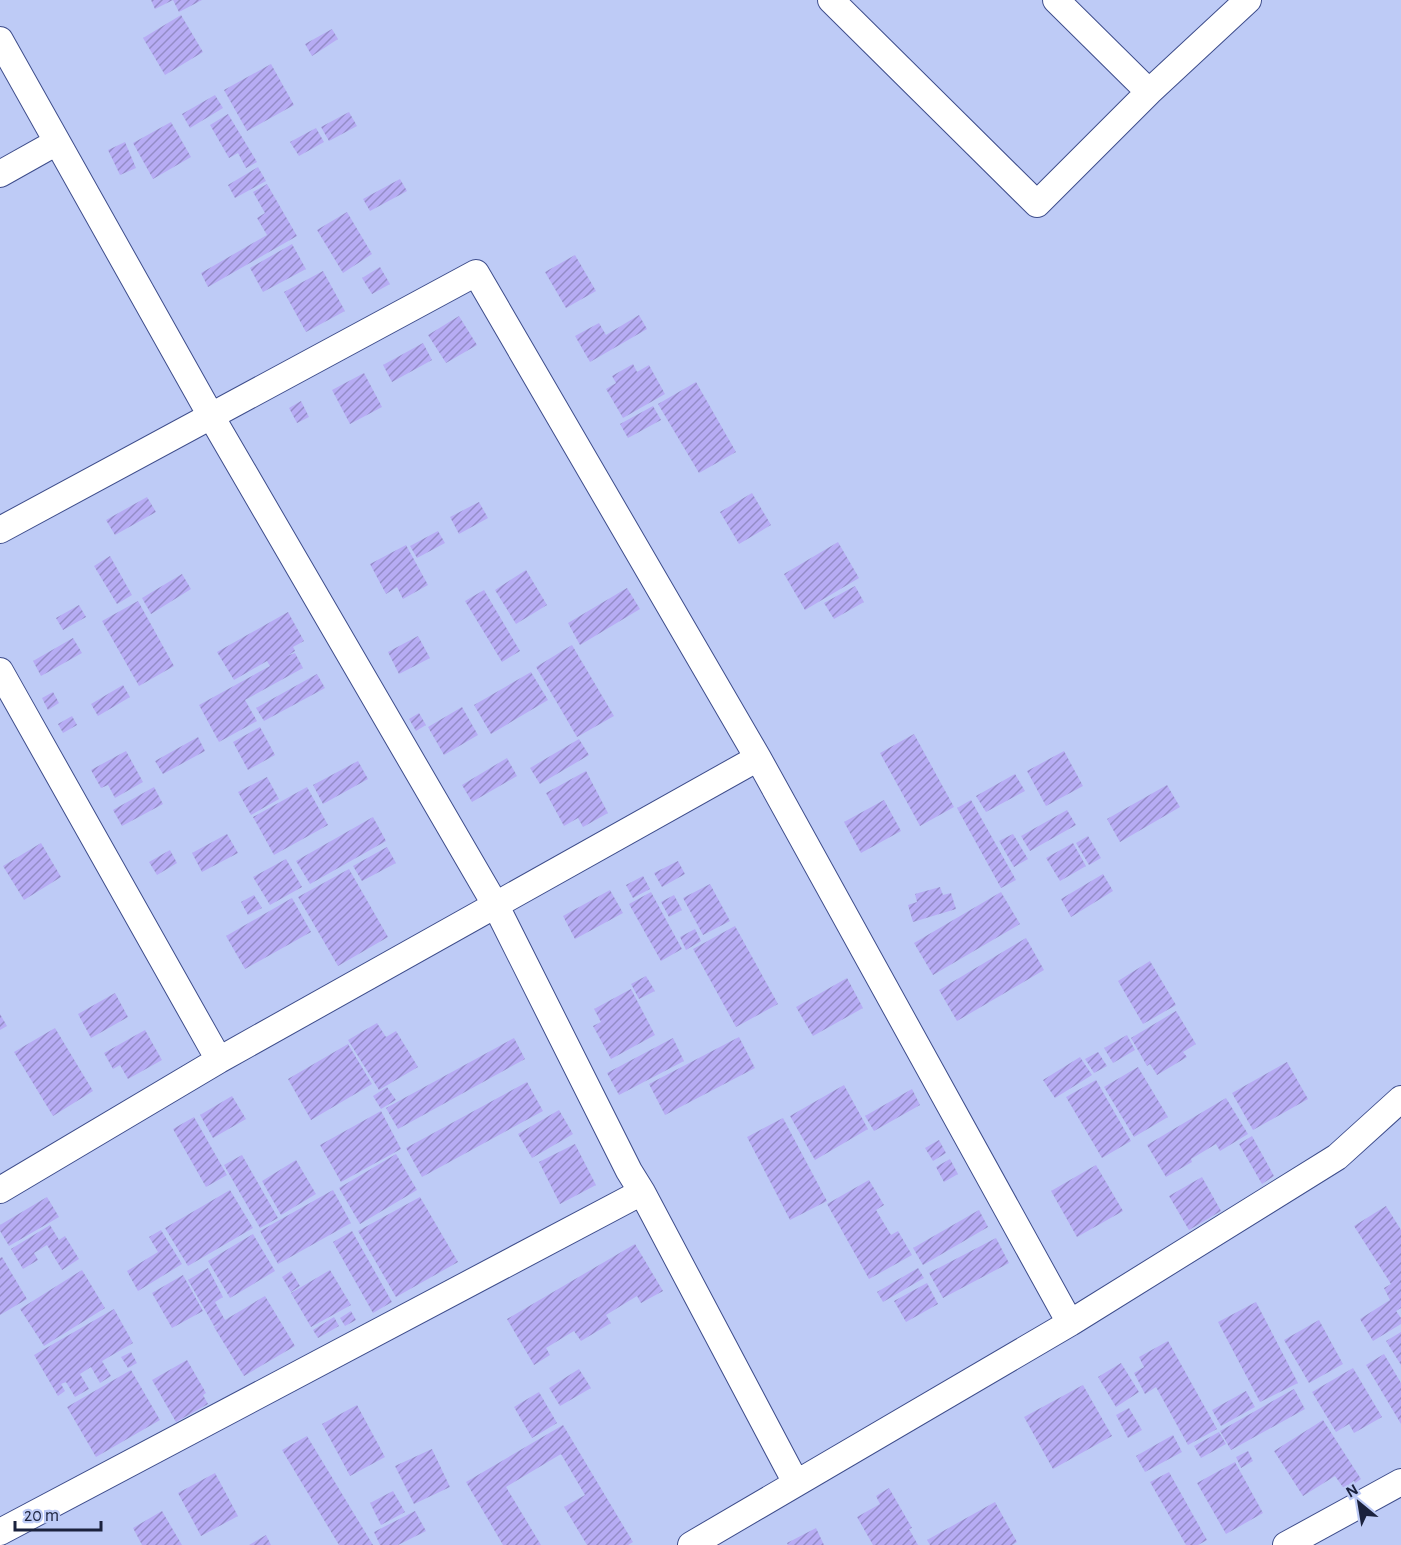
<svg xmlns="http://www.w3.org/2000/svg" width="1401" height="1545" font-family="'Alegreya Sans',sans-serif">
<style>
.building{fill:url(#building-hatch)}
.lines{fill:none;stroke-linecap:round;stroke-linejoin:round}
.minor-casing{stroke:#3e4d8b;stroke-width:28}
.minor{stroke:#fff;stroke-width:26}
</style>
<defs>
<pattern id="building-hatch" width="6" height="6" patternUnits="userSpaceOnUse" patternTransform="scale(1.5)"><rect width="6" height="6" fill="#b7acf4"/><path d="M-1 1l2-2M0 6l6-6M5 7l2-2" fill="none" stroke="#948cc7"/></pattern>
</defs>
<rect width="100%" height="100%" fill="#becbf6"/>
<path class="building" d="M151,0H173L155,9Z
M173,0H202L179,12Z
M181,15L203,52L165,75L143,38Z
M332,29L338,39L312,56L305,44Z
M271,64L294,105L247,131L224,90Z
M215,95L223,108L190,128L182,114Z
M349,112L357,126L329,141L321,127Z
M228,114L257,162L246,168L238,153L229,158L210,125Z
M171,122L191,157L153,179L133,143Z
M316,128L324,142L299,156L290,142Z
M125,142L136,168L120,175L108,150Z
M258,167L266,181L235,198L228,185Z
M400,179L407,191L370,211L363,199Z
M267,184L297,236L208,287L201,273L267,235L257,218L265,213L253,192Z
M347,212L372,254L343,273L317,230Z
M292,244L306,269L263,292L250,268Z
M575,255L596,291L566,308L545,272Z
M380,267L390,284L372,294L362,278Z
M323,271L345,311L306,332L284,292Z
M639,315L647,329L590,362L575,336L599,323L606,335Z
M459,316L477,345L446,363L428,335Z
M423,343L432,360L392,382L383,365Z
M633,364L637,372L649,365L665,394L623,418L606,389L616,383L612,376Z
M364,373L382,407L350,424L332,390Z
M696,382L736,452L699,473L658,404Z
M301,401L309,417L297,423L289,408Z
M653,406L661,420L628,438L620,424Z
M752,493L771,525L739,544L720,512Z
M147,497L156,512L115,535L106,520Z
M479,502L488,518L459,534L450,517Z
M438,531L445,543L417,558L410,546Z
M838,542L859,578L805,610L784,574Z
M406,545L428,585L403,599L397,587L386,594L370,564Z
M110,556L132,595L117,604L94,566Z
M526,570L547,605L516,624L495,590Z
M182,574L191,589L151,614L142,598Z
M855,586L864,602L834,619L824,603Z
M627,588L640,609L580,645L568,623Z
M484,590L520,651L502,662L465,601Z
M138,601L174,666L139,686L102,621Z
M79,605L86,617L63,630L56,618Z
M288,612L304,641L293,647L295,651L287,656L295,653L303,668L245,700L257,721L219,742L199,705L270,666L267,661L234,680L217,652Z
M418,636L430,658L399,674L388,652Z
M73,638L82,653L41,676L33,661Z
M572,645L614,716L577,737L536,667Z
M531,672L548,700L491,734L474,705Z
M317,674L325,688L264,721L256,708Z
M123,685L130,697L98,716L91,704Z
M53,692L59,703L48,710L42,698Z
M462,707L478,735L444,755L428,727Z
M419,713L426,725L416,731L409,719Z
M72,716L77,725L63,733L58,724Z
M260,727L275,755L248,770L233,742Z
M914,734L954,807L920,826L880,753Z
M198,737L205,751L163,774L155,761Z
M579,739L589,755L540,784L530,768Z
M126,751L143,782L115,798L108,785L101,788L91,770Z
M1064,751L1083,786L1046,806L1027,771Z
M507,758L517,776L472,802L462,785Z
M358,761L368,779L323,804L313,785Z
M586,771L608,813L583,827L578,818L564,826L546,793Z
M1015,774L1025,791L986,812L976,796Z
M267,777L279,799L251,815L238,792Z
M1167,785L1180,807L1120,842L1107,819Z
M154,787L163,804L122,826L113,810Z
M307,787L328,825L274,855L253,817Z
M884,800L901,831L861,853L844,822Z
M971,800L1016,880L1001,888L957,808Z
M1067,810L1076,825L1030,851L1021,836Z
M373,817L386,841L310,884L296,861Z
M227,834L238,853L202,872L192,853Z
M1013,834L1028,859L1014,867L999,841Z
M1088,836L1101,858L1089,865L1076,843Z
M41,843L61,877L24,900L3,866Z
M1073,843L1086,866L1060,881L1046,858Z
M387,847L396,863L362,881L353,866Z
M170,850L177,863L157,875L149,862Z
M286,859L302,887L270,905L253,877Z
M678,861L685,874L662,887L654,873Z
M349,869L388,937L338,966L298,897Z
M1103,874L1113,891L1071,917L1061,899Z
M643,876L650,889L633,898L626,885Z
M710,884L730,921L703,935L683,898Z
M940,887L943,895L951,893L956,909L913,922L908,905L917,902L915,894Z
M610,890L623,913L575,939L563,916Z
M651,892L682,949L661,961L629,904Z
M1001,892L1020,924L933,975L914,943Z
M254,895L262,908L248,915L241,902Z
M674,895L682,910L669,917L661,902Z
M292,898L311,932L245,969L226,936Z
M735,926L778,1004L736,1027L693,949Z
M695,929L701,941L686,950L680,937Z
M1026,938L1044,970L957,1021L939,990Z
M1150,961L1176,1005L1143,1024L1118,981Z
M646,976L655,991L639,999L631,984Z
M847,978L863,1008L813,1036L796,1007Z
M631,989L655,1035L611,1059L593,1026L601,1022L594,1009Z
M115,993L128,1017L91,1038L78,1014Z
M1176,1011L1196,1044L1183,1052L1187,1057L1157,1075L1150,1064L1147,1066L1131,1038Z
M0,1014L7,1026L0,1030Z
M377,1023L386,1037L396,1031L418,1067L379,1090L348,1040Z
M55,1028L93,1091L53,1116L14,1052Z
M145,1030L162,1060L128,1079L120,1065L113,1069L104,1053Z
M1127,1035L1135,1050L1113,1063L1104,1048Z
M739,1037L755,1068L665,1115L649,1084Z
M514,1038L525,1059L398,1129L386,1108Z
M673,1038L684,1061L619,1095L607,1073Z
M348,1044L372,1084L311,1120L288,1079Z
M1098,1052L1107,1066L1094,1073L1085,1059Z
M1080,1057L1092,1075L1055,1098L1043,1080Z
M1287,1062L1308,1099L1253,1130L1232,1093Z
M1138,1067L1168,1117L1134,1137L1104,1087Z
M1096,1080L1131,1141L1102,1158L1066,1097Z
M527,1082L543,1111L422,1177L406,1148Z
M844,1085L868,1129L815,1160L790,1116Z
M387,1087L396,1100L381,1109L373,1096Z
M912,1089L920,1105L874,1131L865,1116Z
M232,1096L246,1119L213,1138L200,1115Z
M1226,1098L1248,1134L1220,1151L1216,1144L1191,1159L1192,1162L1166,1177L1147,1145Z
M559,1110L573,1134L532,1158L518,1134Z
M381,1111L401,1149L341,1182L320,1145Z
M194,1117L227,1175L206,1187L173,1129Z
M783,1118L827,1201L790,1220L747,1137Z
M1252,1136L1274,1176L1262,1184L1239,1144Z
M939,1140L946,1153L933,1161L925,1148Z
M575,1144L596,1185L560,1204L539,1162Z
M396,1154L417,1190L360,1224L339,1188Z
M242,1155L278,1218L260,1228L224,1165Z
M950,1159L958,1174L944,1182L936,1167Z
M296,1160L316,1194L281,1215L262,1181Z
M1096,1165L1123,1211L1077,1237L1051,1191Z
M1202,1177L1221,1211L1189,1230L1169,1196Z
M869,1180L884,1205L876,1210L891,1235L898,1231L912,1255L869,1279L827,1204Z
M230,1190L253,1228L188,1266L165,1228Z
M333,1190L351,1223L278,1264L260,1231Z
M47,1197L59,1217L9,1246L0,1231V1225Z
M420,1197L458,1262L396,1297L358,1231Z
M1386,1206L1401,1230V1308L1396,1311L1401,1318V1324L1373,1341L1360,1319L1390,1300L1384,1288L1391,1284L1354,1226Z
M979,1210L988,1227L923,1265L913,1248Z
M50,1225L59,1240L65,1236L79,1259L62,1270L47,1245L34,1253L38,1260L23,1269L11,1249Z
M161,1230L182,1264L138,1291L127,1271L158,1252L149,1237Z
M352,1231L392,1302L373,1313L333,1242Z
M253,1234L275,1271L230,1298L208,1261Z
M996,1238L1009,1263L943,1298L929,1273Z
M635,1244L663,1291L641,1303L637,1296L606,1315L611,1323L581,1341L574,1331L546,1348L550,1355L534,1365L507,1319Z
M2,1257L27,1299L0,1315V1258Z
M208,1268L223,1297L215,1302L225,1320L265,1296L295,1346L244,1376L214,1327L222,1322L214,1326L188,1280Z
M918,1268L924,1278L883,1302L877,1292Z
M82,1270L105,1308L44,1346L20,1309Z
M330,1270L351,1305L311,1327L291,1293Z
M291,1271L300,1286L291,1292L282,1277Z
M183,1275L203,1311L172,1328L152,1293Z
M927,1283L938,1304L906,1322L894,1301Z
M1256,1302L1298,1383L1260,1402L1218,1322Z
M114,1309L133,1343L102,1361L111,1376L100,1383L91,1367L80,1374L89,1389L75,1397L66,1382L61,1384L65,1391L58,1396L34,1355Z
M351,1311L356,1320L345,1326L340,1318Z
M334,1317L339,1326L318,1338L313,1330Z
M1319,1320L1343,1364L1309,1383L1284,1340Z
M1401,1332V1365L1386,1341Z
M1168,1341L1217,1429L1188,1445L1156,1387L1145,1394L1134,1373L1144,1367L1139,1357Z
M131,1352L137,1363L128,1368L121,1357Z
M1384,1354L1401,1383V1424L1366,1365Z
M187,1360L206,1393L203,1395L208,1404L176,1422L152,1380Z
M1121,1363L1139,1392L1116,1407L1098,1377Z
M1353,1368L1382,1417L1354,1433L1349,1424L1336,1432L1312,1392Z
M579,1369L591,1388L560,1406L549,1388Z
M131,1370L160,1420L96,1457L67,1407Z
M1083,1385L1112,1436L1053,1469L1024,1417Z
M1294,1389L1305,1409L1231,1450L1220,1431Z
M1246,1391L1255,1407L1221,1426L1212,1410Z
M539,1392L557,1423L532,1438L514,1407Z
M357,1405L385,1457L350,1476L322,1424Z
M1129,1408L1142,1430L1128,1438L1116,1415Z
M1323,1420L1361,1479L1345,1490L1335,1476L1303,1496L1274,1451Z
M563,1425L633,1542L628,1545H587L564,1507L585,1495L561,1454L506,1487L541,1545H503L466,1482Z
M1219,1432L1226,1444L1201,1458L1194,1446Z
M1173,1435L1182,1452L1145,1472L1136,1456Z
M307,1436L373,1545H339L282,1450Z
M432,1449L450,1487L414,1504L395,1466Z
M1248,1451L1253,1461L1241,1468L1236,1457Z
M1235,1462L1263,1513L1226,1534L1197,1483Z
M1169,1472L1207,1540L1198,1545H1186L1150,1482Z
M215,1473L238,1516L201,1536L178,1493Z
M889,1488L912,1528L909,1529L918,1545H873L857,1517L880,1504L876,1496Z
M393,1491L405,1512L381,1525L370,1503Z
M995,1502L1017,1542L1012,1545H930L927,1540Z
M162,1511L182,1545H142L133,1528Z
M415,1511L426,1531L398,1545H380L374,1532Z
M816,1528L824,1545H788L787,1543Z
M266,1535L271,1545H249Z"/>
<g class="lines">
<defs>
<path id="minor" d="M831,0L1037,204L1149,92L1248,0
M1056,0L1149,92
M0,40L211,416L496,906L629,1171L642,1192L796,1483
M0,174L57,142
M0,530L476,273L758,758L1070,1323
M0,671L219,1060
M0,1190L219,1060L758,758
M0,1532L642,1192
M691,1545L1070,1323L1337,1157L1401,1099
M1286,1545L1401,1482"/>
</defs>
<use href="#minor" class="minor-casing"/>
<use href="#minor" class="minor"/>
</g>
<g transform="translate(1359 1503) rotate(330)" stroke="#becbf6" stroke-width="4.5" paint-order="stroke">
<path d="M0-4.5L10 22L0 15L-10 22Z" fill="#1b223d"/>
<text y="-9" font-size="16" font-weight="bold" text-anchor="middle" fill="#1b223d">N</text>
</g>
<path d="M15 1521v9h86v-9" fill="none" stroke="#1b223d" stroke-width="3"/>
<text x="24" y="1521" font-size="18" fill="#1b223d" stroke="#becbf6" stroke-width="4.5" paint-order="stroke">20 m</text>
</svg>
